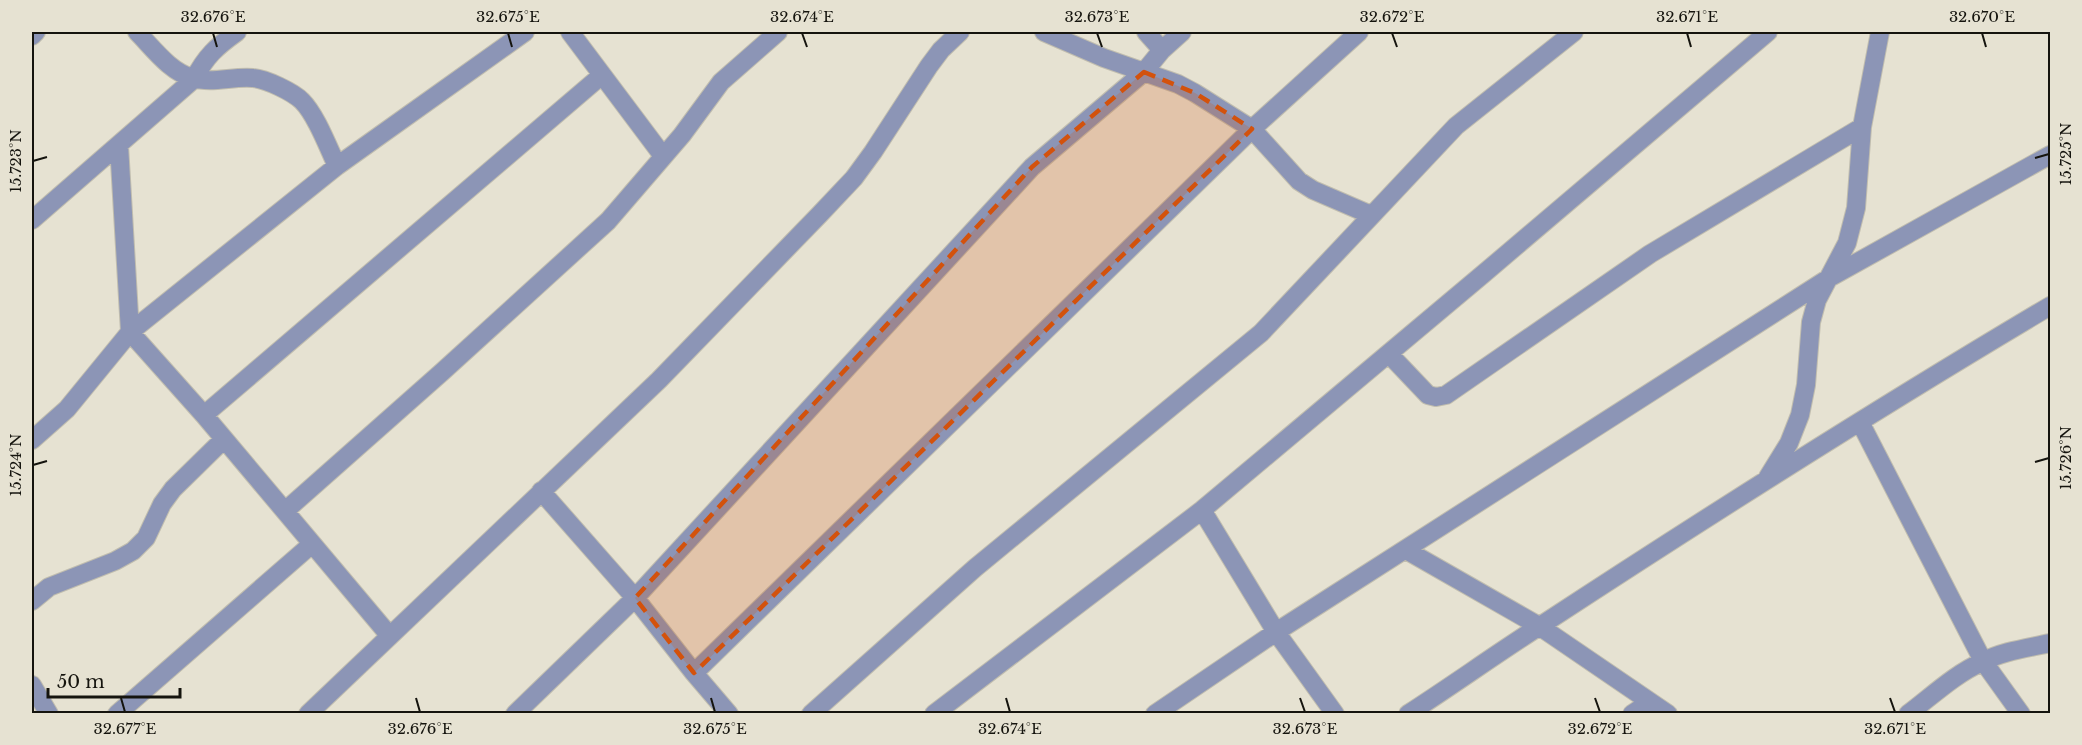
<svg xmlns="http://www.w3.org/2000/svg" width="2082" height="745" font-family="'Libre Baskerville',serif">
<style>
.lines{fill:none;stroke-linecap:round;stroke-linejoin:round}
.street-casing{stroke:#c0bdaf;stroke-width:20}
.street{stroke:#8c95b6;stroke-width:18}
.marked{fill:#d3520c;fill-opacity:0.2;stroke:#d3520c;stroke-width:4.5;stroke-dasharray:12 8;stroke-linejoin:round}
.ticks{fill:none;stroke:#15140e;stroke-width:2}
.neatline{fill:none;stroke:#15140e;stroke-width:2}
.ticks-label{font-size:15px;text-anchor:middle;fill:#15140e}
</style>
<rect width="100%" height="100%" fill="#e6e2d2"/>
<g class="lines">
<defs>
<path id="street" d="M137,32C153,48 170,72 193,78C212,84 233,76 253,78C266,79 293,92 302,101C316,115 328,147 337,166
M570,32L663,156
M1044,32L1104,58L1178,84L1195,93L1252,129L1299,181L1313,190L1371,215
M1146,32L1162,50
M32,36L36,32
M119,145L130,332L204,415L389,635
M32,220L194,79C206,56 216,47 237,32
M1389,354L1428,395L1436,397L1446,395L1650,254L1862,127
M204,415L602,75
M1860,422L1983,661L2021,714
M32,440L67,409L130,332L337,166L525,32
M1768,477L1789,443L1800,415L1806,385L1811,322L1817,300L1847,243L1856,208L1862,127L1880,32
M541,491L635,598L694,673L729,714
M1202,510L1276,632L1335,714
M285,511L442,372L608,221L682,135L721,82L778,32
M1406,550L1539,626L1668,714
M32,601L49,587L115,561L133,551L146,538L162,504L173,489L223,440
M694,673L1252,129L1359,32
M32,685L49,714
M117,714L312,544
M308,714L659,380L820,214L854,178L873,152L929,66L941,50L960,32
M515,714L635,598L1032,167L1144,72L1162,50L1182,32
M811,714L975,568L1261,333L1456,126L1574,32
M934,714L1202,510L1482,275L1768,32
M1155,714L1276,632L1829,278L2050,155
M1408,714C1453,685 1496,654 1540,626C1708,516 1878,408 2050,306
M1632,714L1650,702
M1908,714C1932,696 1955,674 1982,662C2003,651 2028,648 2050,643"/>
</defs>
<use href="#street" class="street-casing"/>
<use href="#street" class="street"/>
</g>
<path class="marked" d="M1144,72L1195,93L1252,129L694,673L635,598L1032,167Z"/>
<path class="ticks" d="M213,33L217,47M508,33L512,47M802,33L807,47M1097,33L1102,47M1392,33L1397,47M1687,33L1691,47M1982,33L1986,47M2035,158L2049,154M33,161L47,157M2035,462L2049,458M33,465L47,461M121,698L125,712M416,698L420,712M711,698L715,712M1006,698L1010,712M1300,698L1305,712M1595,698L1600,712M1890,698L1895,712"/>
<rect width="2082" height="745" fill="none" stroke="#e6e2d2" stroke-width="66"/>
<path d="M48 688v9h132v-9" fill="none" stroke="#15140e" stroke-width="3"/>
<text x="57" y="688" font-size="18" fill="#15140e" stroke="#e6e2d2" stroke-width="4.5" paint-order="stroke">50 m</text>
<rect x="33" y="33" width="2016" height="679" class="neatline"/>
<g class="ticks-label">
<text x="213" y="22">32.676°E</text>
<text x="508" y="22">32.675°E</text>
<text x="802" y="22">32.674°E</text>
<text x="1097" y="22">32.673°E</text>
<text x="1392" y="22">32.672°E</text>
<text x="1687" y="22">32.671°E</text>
<text x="1982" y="22">32.670°E</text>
<text transform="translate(2066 154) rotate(-90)" y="5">15.725°N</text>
<text transform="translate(16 161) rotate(-90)" y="5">15.723°N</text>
<text transform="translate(2066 458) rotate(-90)" y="5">15.726°N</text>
<text transform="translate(16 465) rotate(-90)" y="5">15.724°N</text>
<text x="125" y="734">32.677°E</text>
<text x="420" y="734">32.676°E</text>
<text x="715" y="734">32.675°E</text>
<text x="1010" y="734">32.674°E</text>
<text x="1305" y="734">32.673°E</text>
<text x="1600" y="734">32.672°E</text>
<text x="1895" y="734">32.671°E</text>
</g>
</svg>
